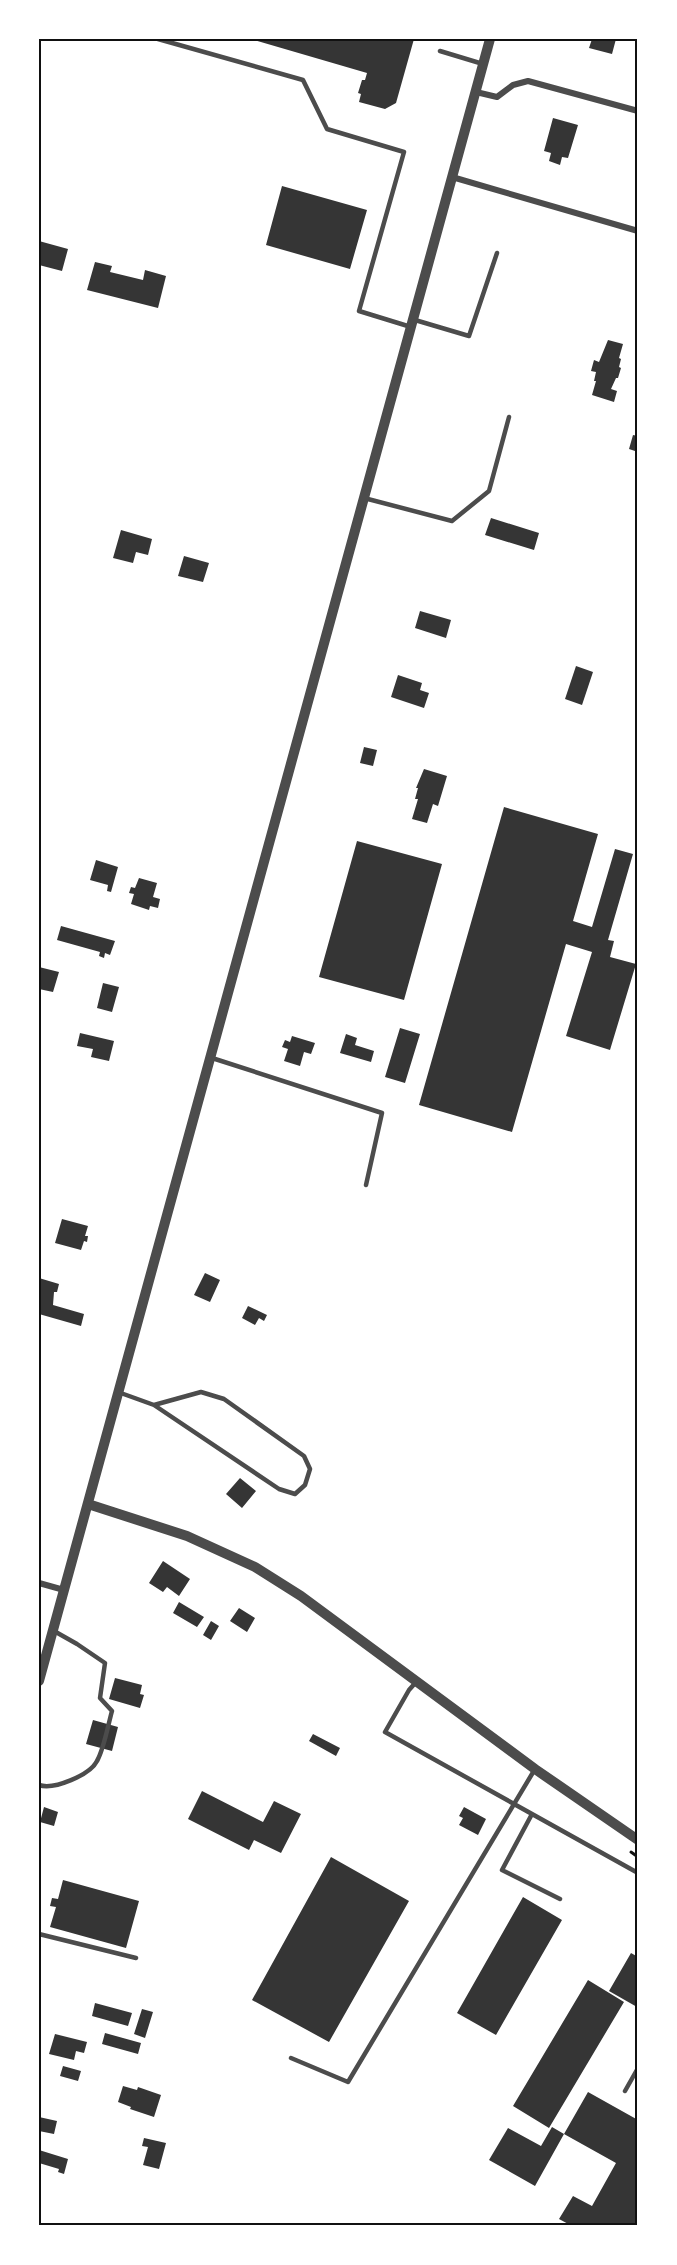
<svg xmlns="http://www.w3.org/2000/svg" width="677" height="2265" font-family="Montserrat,sans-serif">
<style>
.building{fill:#353535}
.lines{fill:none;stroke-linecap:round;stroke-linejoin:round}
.path{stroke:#111;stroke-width:3}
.service{stroke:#4c4c4c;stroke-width:4.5}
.minor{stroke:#4c4c4c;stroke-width:6}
.tertiary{stroke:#4c4c4c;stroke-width:10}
.neatline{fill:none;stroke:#111;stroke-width:2}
</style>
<rect width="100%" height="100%" fill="#fff"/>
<path class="building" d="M251,39H414L396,103L385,109L359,102L361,94L358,93L362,80H365L367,73Z
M592,39H616L612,54L589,48Z
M553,118L578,125L568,158L562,157L560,165L549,161L551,153L544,151Z
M282,186L367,210L350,269L266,245Z
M39,241L68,249L62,271L39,265Z
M95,262L112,266L110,272L143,280L145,270L166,276L158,308L87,290Z
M608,340L623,344L619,358L621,359L619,367L621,368L618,378H616L611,389L617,391L614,402L592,395L596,381H594L596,372L591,371L594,360L599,362Z
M633,435L638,436V452L629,449Z
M491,518L539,533L534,550L485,535Z
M121,530L152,539L148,555L136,552L133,563L113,558Z
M184,556L209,563L203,582L178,576Z
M420,611L451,620L446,638L415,628Z
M576,666L593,672L582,705L565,699Z
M398,675L422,683L420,690L429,693L424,708L391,697Z
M364,747L377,750L373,766L360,763Z
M424,769L447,776L438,806L433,804L427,823L412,819L418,799H415L418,788H416Z
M504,807L598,834L573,921L592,927L615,849L633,854L608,940L614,941L610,957L636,964L610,1050L566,1036L592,952L566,944L512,1132L419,1105Z
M357,841L442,864L404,1000L319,977Z
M96,860L118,867L111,892L107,891L108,885L90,880Z
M139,878L157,883L153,897L160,899L158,908L150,906L149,910L131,904L134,894L129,893L131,887L135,888Z
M61,926L115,941L110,955L105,953L104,958L99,956L100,952L57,940Z
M39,967L59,972L53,992L39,989Z
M103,983L119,987L112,1012L97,1008Z
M400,1028L420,1034L405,1083L385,1077Z
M80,1033L114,1041L109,1061L91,1057L93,1049L77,1046Z
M346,1034L357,1038L355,1045L374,1051L371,1062L340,1053Z
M292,1036L315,1043L311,1054L304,1052L300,1066L284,1061L288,1049L282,1047L285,1040L290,1042Z
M62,1219L88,1226L85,1236H88L87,1242L84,1241L81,1250L55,1243Z
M205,1273L220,1280L210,1302L194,1295Z
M39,1278L59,1284L57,1292H54L53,1305L84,1314L81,1326L39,1314Z
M248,1306L267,1315L264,1321L259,1318L255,1325L242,1318Z
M240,1478L256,1491L242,1508L226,1494Z
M163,1561L190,1579L179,1596L167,1587L163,1592L149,1583Z
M179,1602L204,1617L197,1627L173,1613Z
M239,1608L255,1618L247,1632L230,1621Z
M211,1621L219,1626L211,1640L203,1635Z
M115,1678L142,1685L140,1694L144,1695L140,1708L109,1699Z
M93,1720L118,1727L112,1751L86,1744Z
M313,1734L340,1748L336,1756L309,1741Z
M202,1791L263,1822L274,1801L301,1814L281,1853L254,1840L249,1850L188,1819Z
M44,1807L58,1812L54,1826L40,1822Z
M464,1807L486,1819L478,1835L459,1825L463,1818L459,1816Z
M331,1857L409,1901L329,2042L252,2000Z
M63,1880L139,1901L126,1948L50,1927L56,1907L50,1906L52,1898L58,1899Z
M523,1897L562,1920L496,2035L457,2013Z
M631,1953L638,1957L637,2007L609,1991Z
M588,1980L624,2002L549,2128L513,2106Z
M95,2003L132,2013L128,2026L92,2016Z
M142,2009L153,2012L145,2038L134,2034Z
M105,2033L141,2043L138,2054L102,2044Z
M55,2034L87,2042L84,2053L76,2051L74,2060L49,2054Z
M63,2066L81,2071L78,2081L60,2076Z
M123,2086L137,2090L138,2087L161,2095L154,2117L130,2109L131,2107L118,2102Z
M588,2092L638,2120V2226H572L559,2219L573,2196L592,2206L616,2163L564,2134Z
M39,2117L57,2121L54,2134L39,2131Z
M552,2127L564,2134L535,2186L489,2160L508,2128L541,2146Z
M144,2138L166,2143L159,2169L143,2165L148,2147L142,2146Z
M39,2150L68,2159L64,2174L58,2172L59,2169L39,2163Z"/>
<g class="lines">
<path class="path" d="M631,1852L638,1857"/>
<path class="service" d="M158,39L303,80L327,129L404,152L359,311L411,327
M440,51L483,64
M415,320L469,336L497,253
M364,498L452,521L489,491L509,417
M212,1058L382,1113L366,1185
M118,1392L154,1405L279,1489L295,1494L305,1485L310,1469L304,1456L224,1399L201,1392L154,1405
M417,1681L409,1690L385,1732L638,1873
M39,1785C54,1790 90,1775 97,1761C104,1749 108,1725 112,1711L100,1698L105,1663L77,1644L54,1631
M532,1814L502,1870L560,1899
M39,1934L136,1958
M291,2058L348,2082L535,1769
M625,2091L638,2068"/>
<path class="minor" d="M476,92L497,97L513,85L528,81L638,111
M452,177L638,231
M39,1583L64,1590"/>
<path class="tertiary" d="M88,1504L187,1536L255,1567L301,1596L535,1769L638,1840
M39,1681L490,39"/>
</g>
<rect width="677" height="2265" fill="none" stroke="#ffffff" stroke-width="81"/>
<rect x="40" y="40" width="596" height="2184" class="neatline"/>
</svg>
